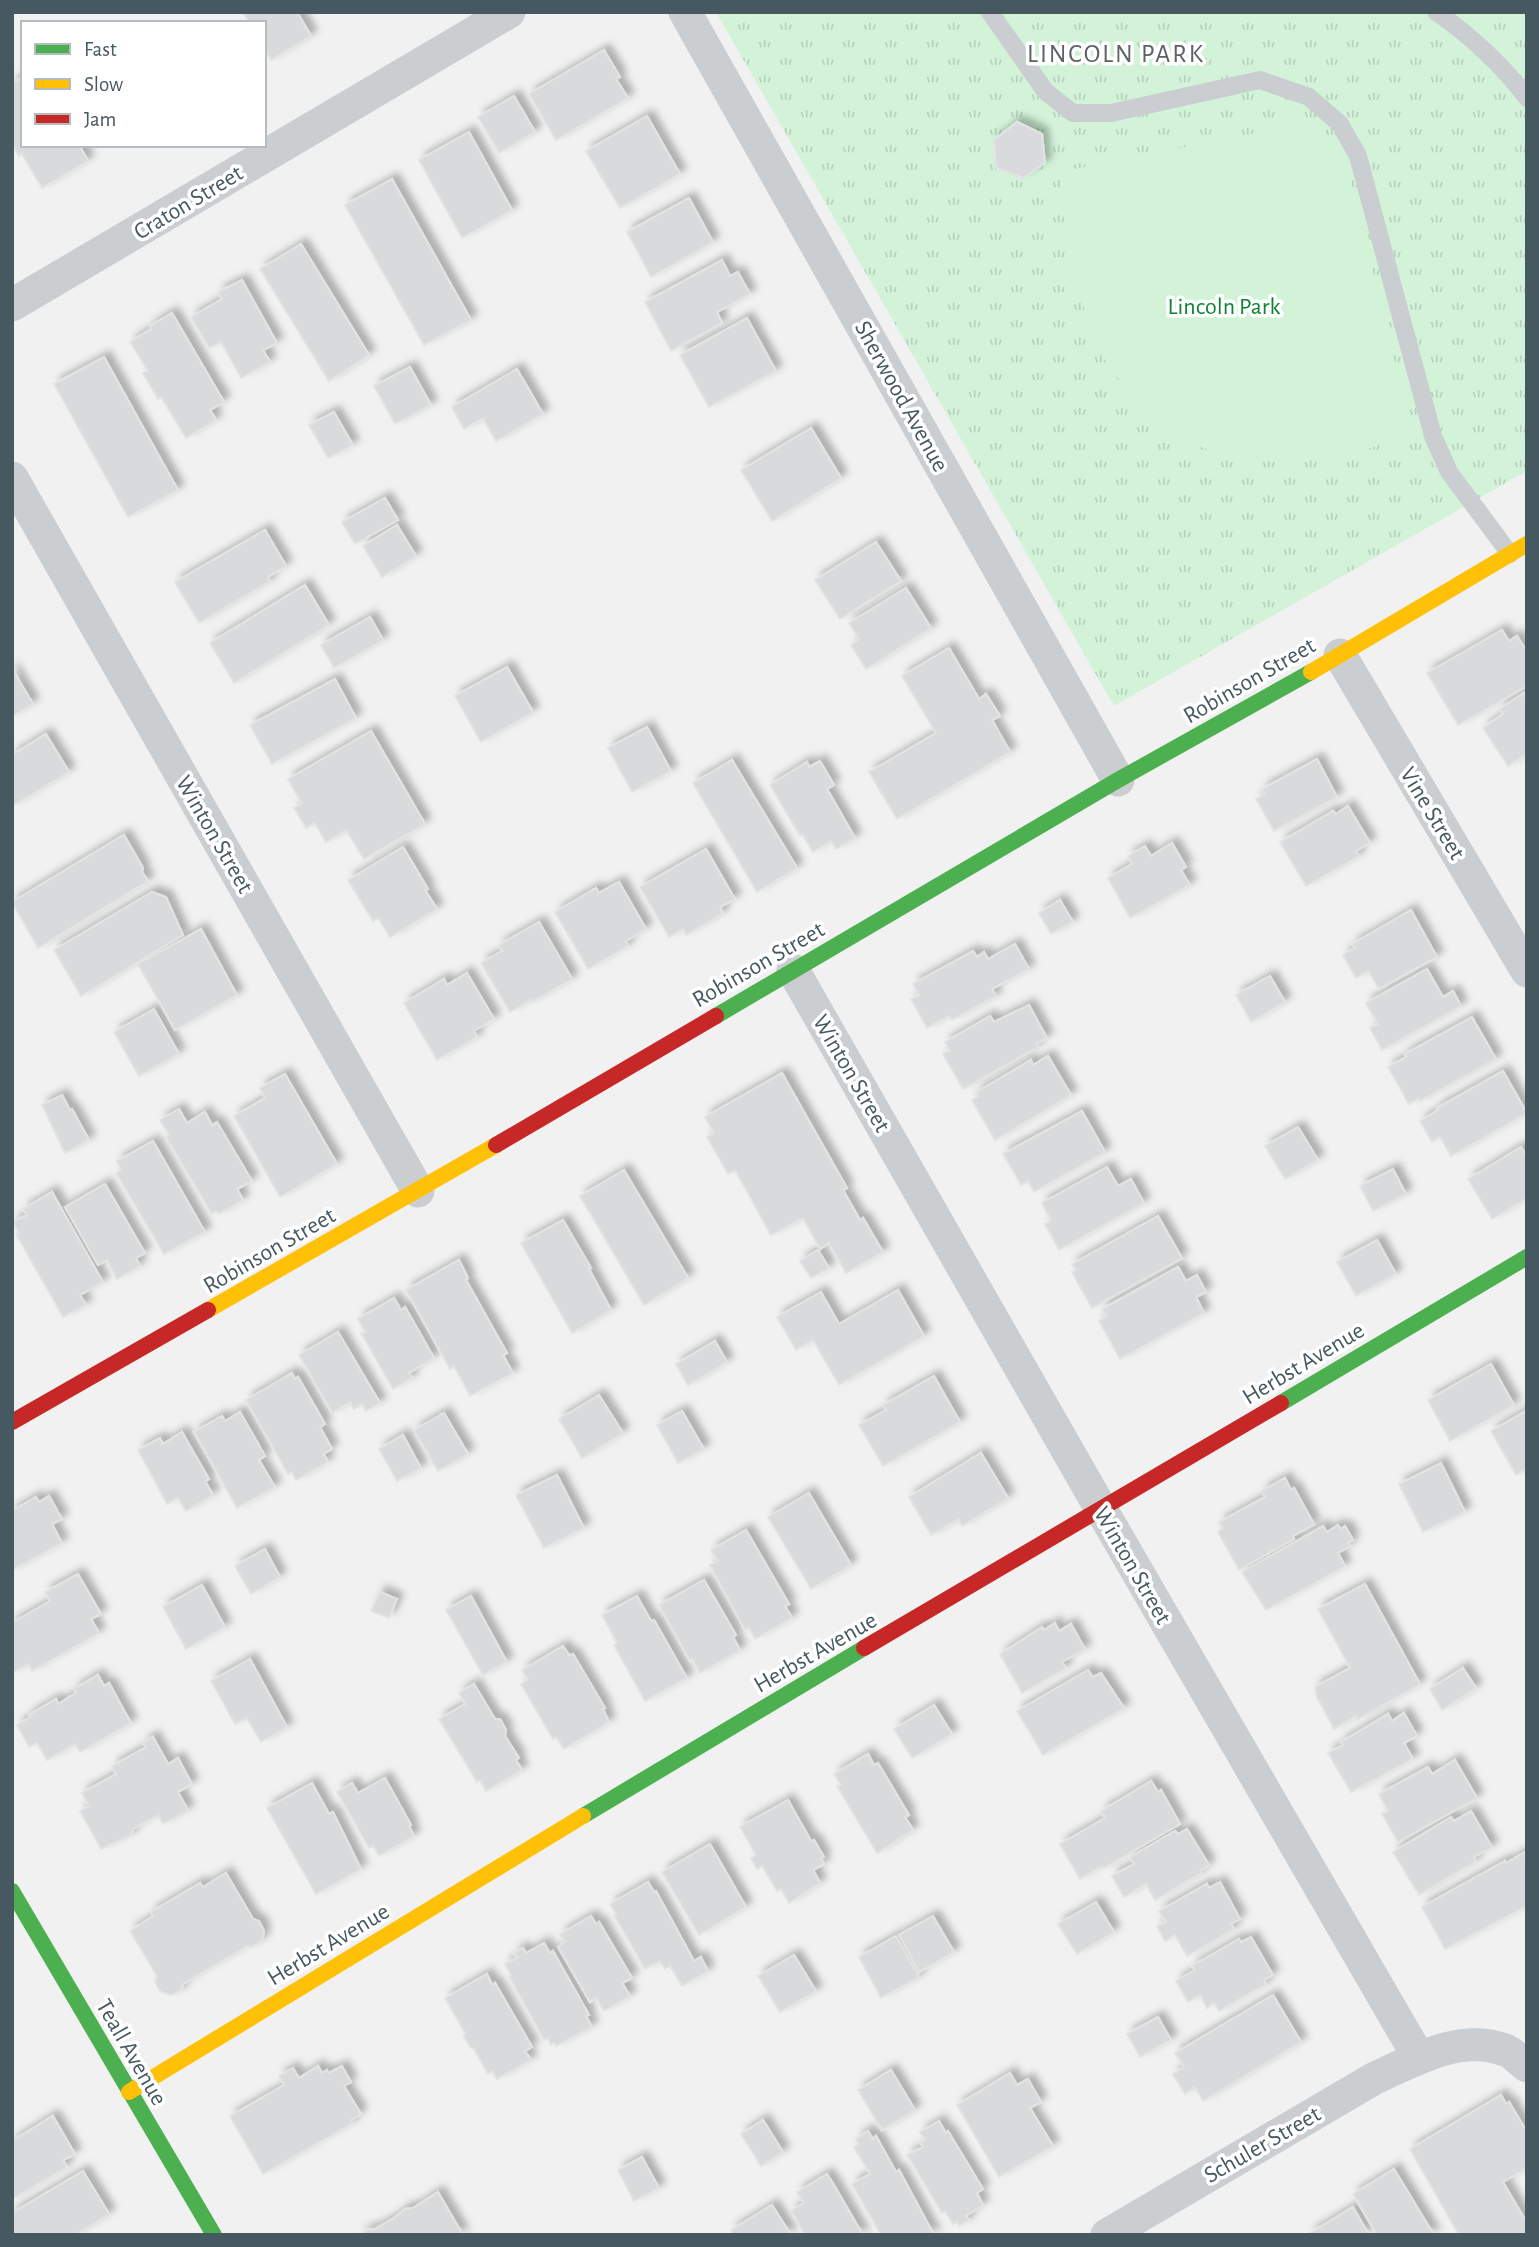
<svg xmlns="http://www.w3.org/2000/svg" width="1539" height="2247" font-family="'Alegreya Sans',sans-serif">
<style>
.grass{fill:url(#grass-tufts)}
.pitch{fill:#d3f3d9}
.building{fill:#d9dadb;stroke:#e3e3e4;stroke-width:2;filter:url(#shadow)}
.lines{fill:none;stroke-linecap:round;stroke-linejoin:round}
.lane{stroke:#caced0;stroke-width:18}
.street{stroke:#caced0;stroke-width:33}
.fast{stroke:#4caf50;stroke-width:16}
.slow{stroke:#ffc107;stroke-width:16}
.jam{stroke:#c62828;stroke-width:16}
.labels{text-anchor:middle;stroke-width:7;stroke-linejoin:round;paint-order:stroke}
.street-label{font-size:24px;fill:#465860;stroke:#fff}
.park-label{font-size:24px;fill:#0d8433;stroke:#fff}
.neighbourhood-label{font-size:26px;letter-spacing:2px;fill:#5c6266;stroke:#fff}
</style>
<defs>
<pattern id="grass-tufts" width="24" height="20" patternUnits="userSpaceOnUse" patternTransform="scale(1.75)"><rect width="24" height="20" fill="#d3f3d9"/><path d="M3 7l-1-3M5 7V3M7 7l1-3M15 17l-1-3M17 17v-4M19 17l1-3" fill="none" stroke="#b6d2bd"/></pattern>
<filter id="shadow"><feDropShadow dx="6" dy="-6" stdDeviation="3.5" flood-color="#0004"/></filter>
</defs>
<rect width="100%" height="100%" fill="#f2f1f1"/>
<path class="grass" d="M716,12H1527V471L1114,706Z"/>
<path class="pitch" d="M1311,122L1344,152L1412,432L1340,460L1238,462L1152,427L1096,347L1068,254L1060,172Z"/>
<path class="building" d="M243,12H297L311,36L271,60L264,48V23H249Z
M604,50L620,77L616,79L628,98L556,140L529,94Z
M23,77V145H79L88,161L42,188L22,154L19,156L12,144V83Z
M514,96L535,132L499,153L478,117Z
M647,116L680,174L620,208L586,151Z
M1017,122L1042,134L1045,163L1023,178L996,168L994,140Z
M469,132L512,210L462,238L419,160Z
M392,179L471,320L424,345L345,205Z
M689,198L713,242L651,277L627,232Z
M301,244L369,355L329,381L260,269Z
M722,260L730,276L738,272L750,294L717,312L722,323L671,351L645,302Z
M242,280L277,343L263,350L270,362L241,378L221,342L209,348L191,317L222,299L218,292Z
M172,313L224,402L210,410L216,420L186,438L161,397L158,399L143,373L148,371L130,342L151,329L150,326Z
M747,318L776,371L709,407L680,355Z
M104,357L178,490L128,517L54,384Z
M410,367L431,405L395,424L374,386Z
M517,369L543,414L496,441L483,418L464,429L452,407Z
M334,412L353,445L328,458L309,425Z
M811,428L841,478L772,521L741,470Z
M385,498L398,520L355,544L342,522Z
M397,525L416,556L382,577L363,546Z
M265,530L286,566L268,577L270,581L199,623L175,582Z
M876,542L901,581L840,619L815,580Z
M305,585L329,625L234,683L210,643Z
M906,588L931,628L866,669L851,645L859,639L849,623Z
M370,617L383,640L334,668L321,645Z
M1502,630L1509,641L1517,636L1527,652V686L1458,725L1427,673Z
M949,648L979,699L986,694L1000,716L992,720L1010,752L897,819L869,772L936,733L902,676Z
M507,667L533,712L481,742L455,696Z
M12,669L33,704L12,716Z
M335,679L356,718L272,764L250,725Z
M1525,692L1527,753L1508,766L1483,728L1503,714L1500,709Z
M647,727L671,771L632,792L608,748Z
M371,731L425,824L364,859L346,830L326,842L315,823L306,828L294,808L302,804L288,779Z
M46,734L69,772L12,806V755Z
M1317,759L1337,797L1274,831L1256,799L1265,794L1262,789Z
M732,760L797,868L757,892L693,783Z
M820,761L834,785L827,789L855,838L836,849L831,841L813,852L802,834L800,836L770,785L807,762L809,767Z
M1348,806L1370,843L1356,851L1359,856L1306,886L1280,842L1333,811L1336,814Z
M124,835L143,868L142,872L148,881L38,948L12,902Z
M1172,843L1186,867L1181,870L1190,885L1130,918L1108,878L1132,864L1128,856L1145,846L1151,856Z
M403,847L428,889L425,890L437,909L390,937L378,918L373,921L348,880Z
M706,849L735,899L720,907L723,913L686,935L683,929L669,937L640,887Z
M619,882L646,929L626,941L628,946L588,969L555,912L596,888L599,893Z
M152,892L166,897L183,935L81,996L54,950Z
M1060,900L1073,922L1051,934L1039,913Z
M1411,910L1437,957L1379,989L1368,971L1356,978L1343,955L1355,948L1352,944Z
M539,922L572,979L532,1002L531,1000L510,1012L481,963L502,951L499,945Z
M201,929L237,995L175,1030L138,964Z
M1015,944L1029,969L992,989L996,996L952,1020L949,1016L927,1028L911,999L919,995L913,984L973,951L977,957L984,952L988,959Z
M1427,969L1443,997L1453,991L1461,1006L1382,1050L1370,1028L1378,1024L1366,1003Z
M467,973L494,1019L474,1031L477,1037L437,1060L404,1003L444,979L447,985Z
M1270,976L1285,1002L1251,1022L1236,995Z
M1029,1005L1047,1038L1036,1044L1038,1047L963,1089L943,1054L950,1051L945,1042L990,1016L994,1022Z
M154,1009L179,1054L139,1076L114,1032Z
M1472,1017L1496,1059L1420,1101L1419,1098L1409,1104L1388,1067L1406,1057L1405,1054Z
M1048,1056L1071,1095L995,1140L972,1100L978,1096L977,1092L1031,1060L1033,1065Z
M1503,1071L1527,1113L1451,1156L1440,1137L1432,1142L1420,1121L1438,1110L1437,1108Z
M782,1073L847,1188L843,1190L860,1220L863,1218L883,1252L846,1273L829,1243L820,1249L803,1218L771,1235L735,1170L728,1174L707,1137L714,1133L705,1117Z
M285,1074L337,1164L280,1197L234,1116L265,1098L260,1088Z
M62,1095L70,1110L72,1109L89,1140L65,1153L42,1105Z
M179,1109L187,1123L205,1112L212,1125L217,1122L252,1181L237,1189L243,1200L219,1214L216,1211L212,1214L166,1137L169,1135L160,1120Z
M1082,1111L1105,1152L1034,1192L1028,1181L1021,1185L1003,1154Z
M1298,1127L1318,1160L1285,1179L1265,1146Z
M153,1141L205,1232L164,1254L116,1173L121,1170L117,1161Z
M1521,1147L1527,1157V1198L1492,1219L1468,1179Z
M1107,1167L1118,1186L1131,1179L1144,1203L1059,1250L1045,1224L1051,1220L1042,1203Z
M1393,1169L1406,1194L1373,1211L1360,1186Z
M624,1170L688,1278L644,1305L580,1196Z
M105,1184L145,1253L136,1258L140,1266L117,1279L107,1260L98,1265L65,1207Z
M52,1192L103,1282L80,1295L86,1305L63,1317L16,1234L19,1233L13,1222L27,1215L23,1209Z
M1158,1216L1182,1258L1092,1308L1072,1272L1076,1270L1072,1264Z
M563,1220L591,1268L589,1269L611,1310L572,1333L521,1243Z
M1377,1240L1396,1274L1356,1296L1337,1262Z
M818,1250L829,1268L811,1278L800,1261Z
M459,1260L468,1278L466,1280L507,1353L503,1355L513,1373L470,1396L454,1366L450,1369L406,1290Z
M1178,1267L1186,1281L1197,1275L1206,1292L1196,1297L1204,1313L1120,1359L1099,1321L1107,1316L1102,1309Z
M898,1290L924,1336L839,1385L813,1340L796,1350L777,1317L821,1292L839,1324Z
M394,1298L401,1310L405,1307L434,1358L409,1373L412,1378L393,1389L361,1333L365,1332L358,1319Z
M338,1332L380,1403L366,1411L362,1404L354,1409L350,1402L332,1413L299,1355Z
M715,1341L727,1362L688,1385L676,1364Z
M1491,1364L1514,1405L1450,1441L1428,1400Z
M292,1373L295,1379L298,1377L325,1424L320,1427L332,1449L324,1454L328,1462L296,1480L292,1472L288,1474L246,1400Z
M934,1376L960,1422L883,1466L859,1425L886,1410L883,1405Z
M599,1395L623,1433L582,1458L559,1419Z
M682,1411L704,1449L678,1463L657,1425Z
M240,1412L265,1456L259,1460L275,1487L237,1508L194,1432L222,1416L225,1421Z
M1524,1412L1527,1417V1469L1516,1475L1491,1431Z
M444,1413L468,1454L438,1471L414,1430Z
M182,1432L209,1479L205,1481L213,1495L186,1511L178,1498L167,1504L138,1450L160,1438L163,1444Z
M403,1435L421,1468L397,1481L379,1449Z
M981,1453L1008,1498L962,1526L958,1519L931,1535L909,1497Z
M1441,1463L1465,1512L1423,1532L1399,1484Z
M557,1475L584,1528L544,1548L516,1495Z
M1285,1478L1291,1490L1294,1488L1314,1524L1293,1536L1294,1539L1239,1570L1218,1532L1223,1528L1219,1522L1265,1497L1262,1491Z
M809,1493L851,1565L811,1589L768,1517Z
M49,1496L62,1519L52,1524L62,1543L12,1570V1511L36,1497L39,1502Z
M1338,1525L1341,1529L1345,1526L1353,1540L1348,1542L1350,1546L1338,1553L1345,1566L1266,1610L1242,1572L1323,1526L1327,1532Z
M746,1530L789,1604L785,1606L792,1618L755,1639L749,1628L745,1630L710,1565L718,1561L711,1550Z
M265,1549L280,1577L251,1594L235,1566Z
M78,1574L101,1614L91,1619L99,1633L32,1671L28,1664L12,1673V1623L50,1601L45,1592Z
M704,1580L736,1635L733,1637L740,1650L700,1673L692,1659L690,1661L659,1605Z
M1365,1584L1420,1684L1357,1720L1356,1716L1334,1729L1317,1697L1315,1687L1350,1668L1318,1609Z
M202,1585L225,1627L186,1649L163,1607Z
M380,1592L397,1599L389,1618L371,1611Z
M471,1596L507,1662L483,1675L446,1610Z
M637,1596L651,1621L654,1620L687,1678L645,1701L614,1645L617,1643L602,1615Z
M1055,1623L1059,1631L1071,1624L1085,1649L1062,1662L1066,1668L1022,1693L1000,1654L1042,1627L1044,1630Z
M563,1646L569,1655L573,1654L605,1708L603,1709L609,1722L564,1749L556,1737L553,1739L521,1684L528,1680L522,1670Z
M250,1659L287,1727L261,1742L247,1718L235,1724L211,1681Z
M1463,1668L1476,1688L1442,1710L1430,1689Z
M1088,1670L1093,1677L1101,1673L1124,1708L1043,1755L1017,1711Z
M98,1675L104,1686L109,1683L131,1723L80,1752L75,1744L47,1760L37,1743L29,1747L17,1725L31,1717L29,1715L56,1699L58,1704L76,1693L74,1689Z
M474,1684L495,1719H500L506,1730L505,1736L519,1758L516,1760L522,1770L486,1791L480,1780L477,1782L439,1719L465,1704L459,1693Z
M934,1705L952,1734L912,1758L894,1729Z
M1404,1713L1417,1736L1404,1743L1413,1759L1351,1792L1328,1753L1343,1745L1341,1742L1388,1714L1392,1721Z
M153,1737L168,1764L178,1758L192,1784L178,1792L188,1810L163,1824L158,1815L133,1829L131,1835L101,1849L80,1811L89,1806L82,1793L116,1774L112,1766L146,1747L143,1743Z
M868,1754L874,1765L878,1763L909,1815L905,1817L913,1830L877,1853L837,1786L841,1785L834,1774Z
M1455,1760L1477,1798L1398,1842L1382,1814L1388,1811L1379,1794L1428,1767L1432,1774Z
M385,1778L411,1825L409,1826L414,1836L379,1856L373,1846L369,1848L337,1792L352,1783L358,1793Z
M1151,1781L1158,1792L1161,1790L1180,1824L1104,1868L1102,1866L1080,1879L1060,1844L1105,1818L1101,1811Z
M312,1783L329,1814L333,1812L361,1869L316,1894L267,1808Z
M788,1800L811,1841L814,1840L824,1857L821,1858L824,1864L813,1870L820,1883L789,1903L781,1889L777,1891L762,1866L757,1869L751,1858L756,1855L740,1827Z
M1471,1811L1492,1847L1474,1857L1476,1861L1419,1895L1393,1852L1451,1817L1454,1821Z
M1187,1829L1209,1865L1200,1871L1201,1873L1155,1900L1146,1884L1124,1897L1112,1876L1134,1864L1130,1857L1175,1831L1178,1834Z
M710,1844L746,1907L699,1935L662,1872Z
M1525,1852L1527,1906L1445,1949L1422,1907L1505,1861L1506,1863Z
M226,1873L253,1919L259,1921L264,1931L262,1940L252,1947L247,1946L183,1984L181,1990L172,1995L161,1992L155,1982L157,1976L130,1931L153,1916L151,1912L200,1883L203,1887Z
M648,1882L654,1892L656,1891L694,1961L701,1957L708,1971L682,1986L670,1966L665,1969L660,1961L645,1969L614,1915L616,1914L610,1904Z
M1220,1882L1240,1919L1231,1924L1234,1929L1187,1956L1175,1935L1165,1941L1157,1926L1166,1922L1159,1911L1207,1884L1209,1888Z
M1096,1902L1114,1932L1077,1954L1058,1924Z
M591,1916L596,1924L599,1922L632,1978L622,1983L630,1996L604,2011L596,1998L590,2002L558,1947L565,1942L560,1934Z
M933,1916L954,1952L919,1972L899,1935Z
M896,1936L919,1977L881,1998L859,1957Z
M1251,1937L1273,1975L1264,1980L1266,1984L1219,2011L1214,2003L1207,2008L1200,1995L1188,2002L1176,1981L1195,1970L1192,1966L1239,1939L1241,1942Z
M544,1943L550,1953L553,1951L589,2015L586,2016L592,2027L556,2046L554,2043L551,2045L548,2038L544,2040L509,1976L511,1975L505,1964L517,1958L514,1953L523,1948L526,1953Z
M794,1955L816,1991L780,2012L758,1976Z
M487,1974L492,1985L495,1983L532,2047L525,2051L531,2060L497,2079L492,2071L488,2074L474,2049L470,2047L464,2037L465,2033L445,1998Z
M1273,1995L1301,2042L1203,2101L1195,2087L1185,2094L1173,2074L1184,2067L1175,2053Z
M1158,2017L1171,2040L1140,2057L1127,2034Z
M318,2066L322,2073L327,2070L329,2073L342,2066L351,2082L344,2086L361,2114L351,2120L353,2123L263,2174L230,2116L284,2085L279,2076L293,2068L299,2078Z
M891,2070L915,2110L882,2130L858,2090Z
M1010,2073L1017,2085L1028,2079L1041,2102L1030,2108L1053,2146L999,2177L957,2105Z
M1501,2095L1506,2104L1509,2102L1527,2132V2168L1503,2182L1527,2223V2235H1459L1410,2149Z
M53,2116L75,2154L63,2160L67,2167L12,2199V2141Z
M763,2120L783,2152L761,2166L741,2134Z
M939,2121L946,2133L948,2131L983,2189L977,2193L983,2205L966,2216L969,2220L959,2226L957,2222L953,2224L945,2211L942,2213L907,2155L923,2147L920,2142L925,2140L920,2132Z
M868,2131L873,2139L876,2136L896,2172L899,2170L934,2235H881L852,2184L870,2174L854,2147L859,2145L856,2139Z
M642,2157L659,2188L634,2201L618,2170Z
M1394,2169L1434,2235H1377L1353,2194Z
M83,2171L109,2214L75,2235H12V2213Z
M827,2174L834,2185L863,2235H805L791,2211L804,2203L797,2192Z
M438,2192L463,2235H360L369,2229L373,2230L394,2218L405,2209L413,2208Z
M772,2205L791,2235H734L731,2230Z
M1353,2207L1369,2235H1310L1309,2234Z"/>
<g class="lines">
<path class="lane" d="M990,12L1045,91L1073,113H1111L1260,80L1309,97L1340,124L1358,156L1433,436L1449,472L1510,554
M1436,12C1468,33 1505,68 1527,98"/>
<path class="street" d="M685,12L1118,780
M12,305L509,12
M12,478L418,1191
M1340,655L1527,971
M793,970L1101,1509L1419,2058
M1107,2235L1375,2078C1415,2060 1461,2033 1505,2050C1512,2052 1520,2061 1527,2066"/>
<path class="fast" d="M716,1016L1118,780L1311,672
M1281,1403L1527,1257
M583,1816L864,1648
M12,1891L214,2235"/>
<path class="slow" d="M1311,672L1527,544
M208,1310L496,1145
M129,2092L583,1816"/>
<path class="jam" d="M496,1145L716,1016
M12,1422L208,1310
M864,1648L1281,1403"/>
</g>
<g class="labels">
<g class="street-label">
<text transform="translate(188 202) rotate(-31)" y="8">Craton Street</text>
<text transform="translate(902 396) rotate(61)" y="8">Sherwood Avenue</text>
<text transform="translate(1249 680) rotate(-30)" y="8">Robinson Street</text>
<text transform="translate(1433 813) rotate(59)" y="8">Vine Street</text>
<text transform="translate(215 834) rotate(60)" y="8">Winton Street</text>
<text transform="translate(758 964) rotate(-30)" y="8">Robinson Street</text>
<text transform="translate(852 1073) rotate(60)" y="8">Winton Street</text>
<text transform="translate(269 1250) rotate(-30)" y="8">Robinson Street</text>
<text transform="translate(1303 1363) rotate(-31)" y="8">Herbst Avenue</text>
<text transform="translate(1133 1565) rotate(60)" y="8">Winton Street</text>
<text transform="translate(815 1652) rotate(-30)" y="8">Herbst Avenue</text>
<text transform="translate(328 1944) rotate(-31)" y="8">Herbst Avenue</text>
<text transform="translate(132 2052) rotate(60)" y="8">Teall Avenue</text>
<text transform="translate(1262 2144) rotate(-30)" y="8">Schuler Street</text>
</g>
<g class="park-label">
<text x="1224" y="314">Lincoln Park</text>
</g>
<g class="neighbourhood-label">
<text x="1116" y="62">LINCOLN PARK</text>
</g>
</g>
<rect width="1539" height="2247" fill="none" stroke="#465860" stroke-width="28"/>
<rect x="21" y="21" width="245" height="126" fill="#ffffff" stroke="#b5bcbf" stroke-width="2"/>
<rect x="35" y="44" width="35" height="10" fill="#4caf50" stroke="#b5bcbf" stroke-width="2"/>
<text x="84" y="56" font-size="21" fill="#465860">Fast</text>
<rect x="35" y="79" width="35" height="10" fill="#ffc107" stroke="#b5bcbf" stroke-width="2"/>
<text x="84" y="91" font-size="21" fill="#465860">Slow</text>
<rect x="35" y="114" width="35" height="10" fill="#c62828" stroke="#b5bcbf" stroke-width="2"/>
<text x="84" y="126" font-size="21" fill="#465860">Jam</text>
</svg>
